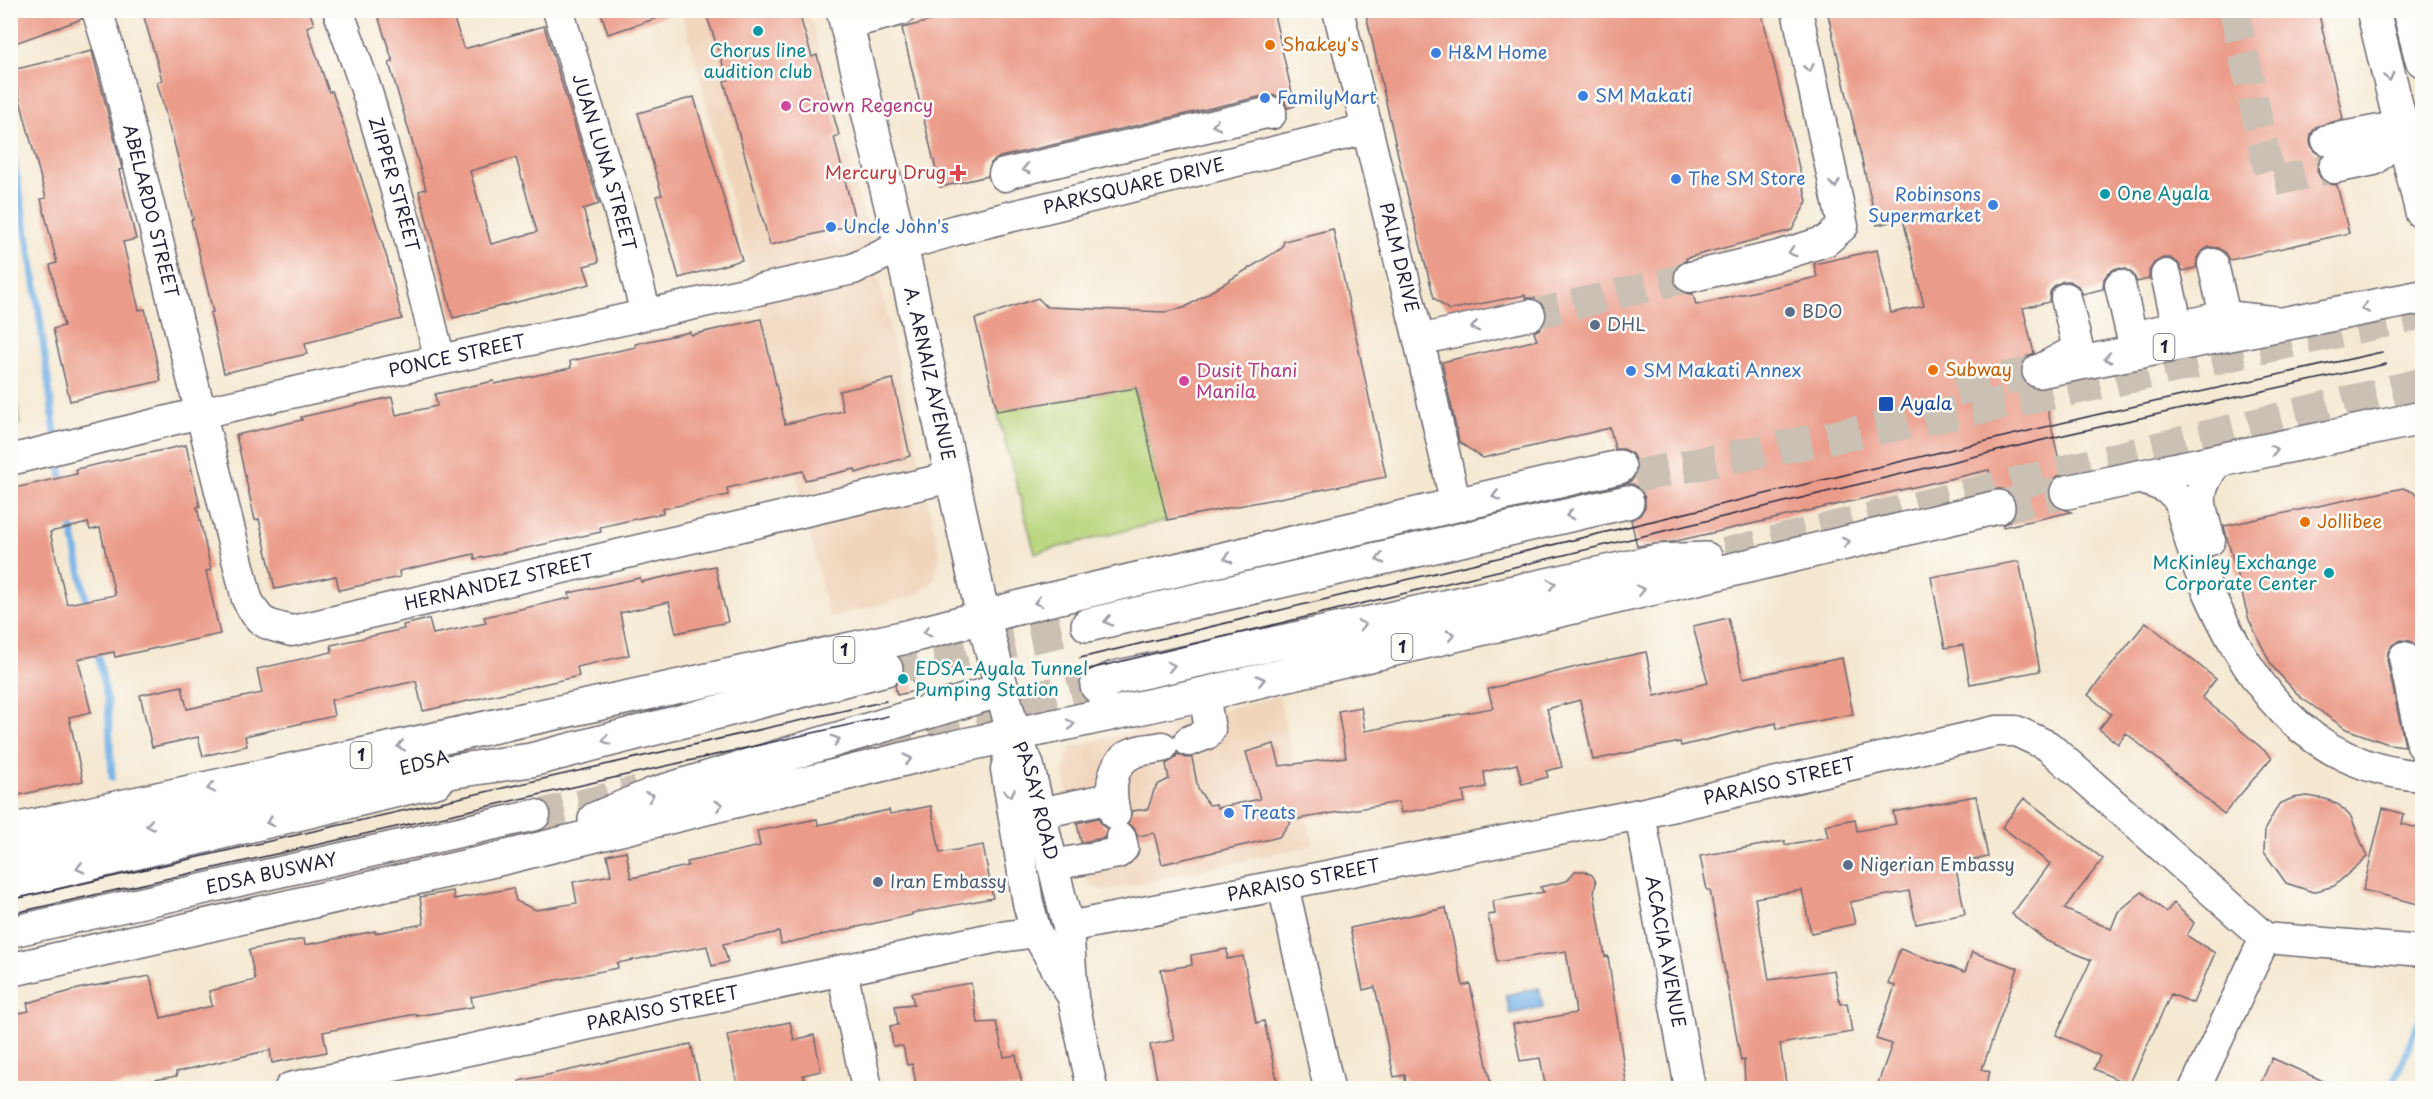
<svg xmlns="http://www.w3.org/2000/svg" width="2433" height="1099" font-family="'Playpen Sans',sans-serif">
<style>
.built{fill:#f0d5bc}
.green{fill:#b8d47a;stroke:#6d7b5a;stroke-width:1.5}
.water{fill:#73b0e5;stroke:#4a6990;stroke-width:1.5}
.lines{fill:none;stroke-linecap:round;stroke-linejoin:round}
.stream{stroke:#73b0e5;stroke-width:7}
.building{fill:#eb9b89;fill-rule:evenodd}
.minor-tunnel{stroke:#cac0b3;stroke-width:30;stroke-dasharray:30 15;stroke-linecap:butt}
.major-tunnel{stroke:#cac0b3;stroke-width:33;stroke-dasharray:33 16;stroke-linecap:butt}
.highway-tunnel{stroke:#cac0b3;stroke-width:33;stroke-dasharray:33 16;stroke-linecap:butt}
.minor-casing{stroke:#6c6770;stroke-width:33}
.major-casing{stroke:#6c6770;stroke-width:36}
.highway-casing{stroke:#6c6770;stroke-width:36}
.minor{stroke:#fff;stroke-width:30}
.major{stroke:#fff;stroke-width:33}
.highway{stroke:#fff;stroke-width:33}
.tram{stroke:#22223b;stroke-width:1.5}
.oneway{stroke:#9c9ca7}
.culture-dot{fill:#0f9aa8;stroke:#fdfcf7;stroke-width:2}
.food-dot{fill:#e8710a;stroke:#fdfcf7;stroke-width:2}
.shop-dot{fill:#3f7fe0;stroke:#fdfcf7;stroke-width:2}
.hotel-dot{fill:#d1479c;stroke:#fdfcf7;stroke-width:2}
.health-dot{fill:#e0444e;stroke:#fdfcf7;stroke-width:2}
.service-dot{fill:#5c6f8a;stroke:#fdfcf7;stroke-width:2}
.transit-dot{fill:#1a4fb4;stroke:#fdfcf7;stroke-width:2}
.labels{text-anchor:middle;stroke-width:5;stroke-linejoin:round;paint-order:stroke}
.shield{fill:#fdfcf7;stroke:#646373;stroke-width:1.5}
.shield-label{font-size:16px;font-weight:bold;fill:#22223b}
.food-label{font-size:18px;fill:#c56008;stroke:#fdfcf7;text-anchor:start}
.culture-label{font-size:18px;fill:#0d838f;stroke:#fdfcf7;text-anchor:start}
.shop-label{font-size:18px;fill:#366cbe;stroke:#fdfcf7;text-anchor:start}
.hotel-label{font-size:18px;fill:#b23c85;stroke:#fdfcf7;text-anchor:start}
.street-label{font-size:18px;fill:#22223b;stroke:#fdfcf7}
.health-label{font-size:18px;fill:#be3a42;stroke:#fdfcf7;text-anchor:end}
.service-label{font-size:18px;fill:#4e5e75;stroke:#fdfcf7;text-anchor:start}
.transit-label{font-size:18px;fill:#164399;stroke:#fdfcf7;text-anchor:start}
</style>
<rect width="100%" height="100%" fill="#fdfcf7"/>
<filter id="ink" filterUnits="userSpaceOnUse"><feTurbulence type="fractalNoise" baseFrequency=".0167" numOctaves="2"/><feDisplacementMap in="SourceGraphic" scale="12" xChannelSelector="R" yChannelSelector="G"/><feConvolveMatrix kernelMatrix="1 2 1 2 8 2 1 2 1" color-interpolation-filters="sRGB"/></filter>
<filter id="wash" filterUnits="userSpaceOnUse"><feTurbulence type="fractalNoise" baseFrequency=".008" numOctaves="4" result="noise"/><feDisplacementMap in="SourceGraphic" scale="24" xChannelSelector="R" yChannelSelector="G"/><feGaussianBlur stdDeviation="1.35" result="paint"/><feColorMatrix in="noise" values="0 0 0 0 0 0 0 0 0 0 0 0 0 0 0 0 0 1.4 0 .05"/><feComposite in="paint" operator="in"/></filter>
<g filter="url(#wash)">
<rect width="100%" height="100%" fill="#f4e8d1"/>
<path class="built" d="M680,11H809L867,227L940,554L934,581L915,595L829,618L758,304L687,29Z
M1279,696L1313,845L1106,891L1091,886L1086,879L1064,775L1067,756L1073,746Z"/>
<path class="green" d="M11,362H12L20,424L11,425Z
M1135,388L1168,520L1035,553L997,411Z"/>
<path class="water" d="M1539,988L1543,1007L1510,1014L1506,995Z"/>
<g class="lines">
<path class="stream" d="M10,138L35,281L56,441
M59,455L63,486
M70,520L88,609
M96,646L108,703L112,777
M2391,1088L2422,1014"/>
</g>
<g id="blocks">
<path class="building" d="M10,10H80L82,19L10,45Z
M142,10H309L314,24L307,27L329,92L332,91L350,143L387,258L402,319L305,343L307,354L224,373L210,313L213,312L191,220L193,219L172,134H171L157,82L162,80Z
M376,10H451L464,49L544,26L599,204L583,209L599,262L584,266L590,284L453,318L419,191L426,189L389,63L393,62ZM516,158L537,232L491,244L470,171Z
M600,10H669L670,14L608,34Z
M705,10H798L812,57L817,55L839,135L834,137L856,224L770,245L724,81L728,80Z
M974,10H1273L1295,106L1287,108L1285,102L1278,96L1267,95L1000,157L991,163L988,176L940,187L902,28Z
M1365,10H1761L1807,201L1792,230L1686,258L1687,260L1679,264L1674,272L1673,282L1678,289L1685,293L1693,294L1696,305L1817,277L1814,264L1877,250L1891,313L1924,306L1903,219L1877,225L1827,10H2318L2343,119L2316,127L2311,134L2310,143L2314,151L2322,156L2318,163L2317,171L2321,179L2328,184L2337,185L2349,233L2230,260L2226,253L2219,248L2209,247L2201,252L2197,258L2196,268L2183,271L2178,263L2170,258H2163L2154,263L2149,271V279L2137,282L2133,274L2126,269L2116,268L2108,273L2104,279L2103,289L2083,294L2078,286L2070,281H2063L2054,286L2050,292L2049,302L2023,308L2034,353L2026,357L2022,364L2021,375L2025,383L2032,388L2043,389L2062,474L2054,478L2049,486V496L2053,505L2071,512L2003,527L2002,525L2010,521L2016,513V503L2011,494L2003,489H1994L1989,470L1672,542L1637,546L1631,520L1640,515L1645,507V498L1640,489L1633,484H1626L1632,480L1637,473V463L1632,454L1624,449H1615L1610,428L1483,458L1459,442L1442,362L1537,340L1534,332L1541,328L1546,321L1547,312L1542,303L1535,298H1526L1525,295L1449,310L1434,298L1404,181Z
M92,51L122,169L119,170L136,239L123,242L139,310L145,309L161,381L70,401L53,329L64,326L50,265L57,263L41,199L46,198L12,70Z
M694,97L742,260L679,278L656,196L662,195L638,113Z
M1333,229L1386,477L1167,520L1136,388L997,411L975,319L1038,298L1047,307L1165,312L1184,308L1282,248L1284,241Z
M761,319L785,424L843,411L839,391L893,379L910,456L856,473L855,469L805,480L803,471L727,488L728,495L662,509L663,513L600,527L601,532L475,559L474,554L399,571L400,577L339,590L336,576L275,589L259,519L255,520L236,435L302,420L301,417L392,397L396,415L437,406L435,394L494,381L495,384L571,368L570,361L636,347L635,344L690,332L691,335Z
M186,445L200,506L197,507L211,570L206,571L220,634L115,657L114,652L78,659L91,712L69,717L83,781L10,797V489L77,474L76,469ZM88,523L90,530L100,528L115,595L67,604L50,532Z
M2403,488L2422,496V646L2419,649L2410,641L2401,640L2392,645L2388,652L2387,660L2405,746L2388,744L2346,729L2300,697L2272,666L2249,620L2224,526Z
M2019,561L2040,671L1970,684L1963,645L1945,648L1931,577Z
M715,566L728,622L676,633L669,602L620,613L629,655L577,667L579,676L423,711L416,681L331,700L334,716L245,736L247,746L203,756L198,737L152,747L140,695L182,686L187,709L262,693L257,669L332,652L331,645L404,629L403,625L429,619L433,634L486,623L484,617L570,598L569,593L640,578L641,582Z
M1728,618L1743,678L1842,658L1853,714L1777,729L1776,723L1681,746L1680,742L1593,760L1580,700L1547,709L1562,767L1546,771L1548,777L1522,784L1517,764L1484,772L1486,787L1463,791L1465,802L1401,813L1399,802L1292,820L1279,837L1162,864L1154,833L1138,836L1134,828L1128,824L1132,811L1148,809L1154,790L1159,784L1169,779L1166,764L1173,760L1178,754L1186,758H1192L1198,789L1209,805L1216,804L1217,808L1260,799L1246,752L1274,744L1280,766L1346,757L1338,711L1361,707L1365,731L1493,708L1488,689L1580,666L1646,652L1655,696L1708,683L1693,626Z
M2146,622L2216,679L2202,697L2272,757L2224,814L2126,733L2118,744L2099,729L2111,714L2088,695Z
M909,663L915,691L897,695L895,685L904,675V664Z
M1976,796L1988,857L1955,864L1965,914L1916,924L1909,891L1850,902L1855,924L1811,933L1802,890L1755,898L1769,980L1834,970L1840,1004L1847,1003L1852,1032L1780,1044L1787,1089H1745L1744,1060L1741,1061L1710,890H1707L1700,856L1785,841V845L1828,837L1825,825L1855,819L1857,831L1896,824L1893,812Z
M2307,796L2326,799L2339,805L2351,817L2367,857L2334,886L2313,892L2286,883L2264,852L2265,829L2279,804L2293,798Z
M2024,798L2103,859L2064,909L2111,929L2118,912L2142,892L2166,912L2174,903L2194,923L2187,936L2215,953L2193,1003L2171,994L2129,1085L2094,1069L2100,1056L2056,1035L2091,960L2047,941L2012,914L2050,864L2002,827Z
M931,806L940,853L983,845L993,898L912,913V915L781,944L779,932L723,944L728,962L712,966L707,946L617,963L618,968L471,997L473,1007L416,1016V1014L323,1032L327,1052L272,1063L270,1050L176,1072L177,1076L103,1089H10V1015L29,1011L27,1003L82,988L150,976L161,1018L212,1006L209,991L255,980L249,950L304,939L305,945L375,931V933L424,924L420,897L453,891L454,899L513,888L516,901L536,910L577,903L573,882L611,875L607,855L626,851L631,878L688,866L687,862L760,846L757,831L817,819L818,825L889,810L890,814Z
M2383,808L2404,814L2402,824L2422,829V905L2363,890Z
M1098,818L1102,825L1107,829L1104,838L1081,842L1077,823Z
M1575,871H1584L1592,875L1596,882L1594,892L1605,957L1608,956L1627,1089H1546L1540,1058L1520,1061L1513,1024L1576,1013L1566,951L1497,962L1488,915L1495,914L1493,901L1544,892L1540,887L1567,881Z
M1446,908L1463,986L1470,984L1492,1089H1406L1405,1075L1394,1077L1375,987L1363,990L1350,928Z
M1227,949V959L1243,956L1256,1023L1264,1021L1279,1089H1159L1150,1045L1174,1040L1161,970L1192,965L1191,955Z
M1900,949L1965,972L1972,952L2018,968L1982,1069L1990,1072L1984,1089H1876L1892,1044L1876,1039L1895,986L1888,984Z
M971,983L978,1023L996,1022L1004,1057L1016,1055L1023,1089H917L912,1064L907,1065L903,1046H893L890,1026L898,1025L895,1006L914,1004L911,993Z
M790,1022L794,1040L814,1035L821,1071L803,1075L806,1089H738L727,1035Z
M691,1044L701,1089H519V1081Z
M2272,1058L2341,1089H2258Z"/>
</g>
</g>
<g filter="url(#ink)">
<use href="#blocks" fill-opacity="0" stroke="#6c6770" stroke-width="1.5"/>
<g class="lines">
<path class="minor-tunnel" d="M2234,10L2271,182L2334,168
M1530,315L1690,277
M982,709L1114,678
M535,815L637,791"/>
<path class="major-tunnel" d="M1998,507L2067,492"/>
<path class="highway-tunnel" d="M1956,390L2039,371
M1587,486L2064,391L2422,313
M1678,566L2422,384
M886,669L1088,625
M882,748L1097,686
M755,778L874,750
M534,832L623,810"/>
<defs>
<g id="minor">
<path id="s1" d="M97,10L114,65L247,599C260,625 265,624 292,631L952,477"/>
<path id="s2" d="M338,10L366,89L406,224L440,360"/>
<path id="s3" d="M558,10L617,202L646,314"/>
<path id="s4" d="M1338,10L1419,340L1456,506"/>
<path d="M847,24L901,10"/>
<path d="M2327,140L2401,126"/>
<path d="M2334,168L2374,160L2403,133"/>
<path d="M1005,176L1004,174L1271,112V114"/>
<path d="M2213,264L2225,316"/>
<path d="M2166,275L2178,327"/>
<path d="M1690,277L1778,256L1826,241L1843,226L1797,10"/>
<path d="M2120,285L2132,337L2225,316L2272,321"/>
<path d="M1419,340L1530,315"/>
<path d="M2045,367L2078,349L2066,298"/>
<path id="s5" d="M10,460L200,413L853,269L901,246L956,230L1367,129"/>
<path d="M2138,478C2151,482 2169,486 2178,499C2181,503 2182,511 2183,516C2189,536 2194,558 2202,577C2246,679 2302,767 2422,776"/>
<path d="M2210,540C2200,504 2193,494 2217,462"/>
<path d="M2404,657L2422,745"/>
<path id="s6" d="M1014,736L1028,763L1068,927L1073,998L1092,1088"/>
<path d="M1014,736L1006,769L1028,903L1036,932L1069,991"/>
<path d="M1189,741L1207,734L1210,729L1204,694"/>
<path d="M1040,813L1111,798"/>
<path d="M1115,814C1110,792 1108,763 1135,752C1143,749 1154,749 1162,747"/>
<path id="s7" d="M1640,814L1690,1088"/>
<path d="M1053,865L1118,853L1123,848L1121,839"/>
<path d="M10,884L438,782"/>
<path d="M1283,885L1329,1088"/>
<path id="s8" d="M1068,927L1640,814L1996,731H2016L2048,746L2265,938L2422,951"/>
<path id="s9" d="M10,932L535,815"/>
<path d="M842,971L867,1088"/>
<path id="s10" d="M290,1088L993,938L1036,932"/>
<path d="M2195,1088L2265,938"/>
</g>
<g id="major">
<path id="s11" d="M843,10L901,246L983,616L1014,736"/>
<path d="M2373,10L2422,212"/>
</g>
<path id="highway" d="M2409,10L2422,60
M2039,371L2422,297
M2067,492L2422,418
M1088,625L1627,502
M1097,686L1114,678L1658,561L1706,559
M407,778L531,760L886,669
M595,819L654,794L1001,690
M10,831L911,636L1043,601L1619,467
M10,855L310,793L429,762
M10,970L499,859L937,751L1204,694L1998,507"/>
</defs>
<use href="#minor" class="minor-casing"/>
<use href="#major" class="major-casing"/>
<use href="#highway" class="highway-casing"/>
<use href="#minor" class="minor"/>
<use href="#major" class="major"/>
<use href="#highway" class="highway"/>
<path class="tram" d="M1080,658L2095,415L2382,352
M1081,671L2068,434L2386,364
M10,900L886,701
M10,914L888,716"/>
</g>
<defs><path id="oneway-chevron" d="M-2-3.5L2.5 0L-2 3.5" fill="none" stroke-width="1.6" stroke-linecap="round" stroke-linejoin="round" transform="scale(1.5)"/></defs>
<g class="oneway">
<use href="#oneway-chevron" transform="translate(1809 68) rotate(77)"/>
<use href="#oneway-chevron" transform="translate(2389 77) rotate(76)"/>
<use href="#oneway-chevron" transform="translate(1216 125) rotate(167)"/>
<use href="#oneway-chevron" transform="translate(1026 169) rotate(167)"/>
<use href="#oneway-chevron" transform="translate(1835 184) rotate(79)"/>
<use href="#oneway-chevron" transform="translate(1792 252) rotate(163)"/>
<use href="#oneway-chevron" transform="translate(2365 308) rotate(169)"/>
<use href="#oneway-chevron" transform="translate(1475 327) rotate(167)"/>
<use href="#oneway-chevron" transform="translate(2108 358) rotate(169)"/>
<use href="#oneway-chevron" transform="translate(2274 450) rotate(-12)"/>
<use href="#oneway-chevron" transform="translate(1496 496) rotate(166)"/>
<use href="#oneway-chevron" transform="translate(1570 515) rotate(167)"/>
<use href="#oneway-chevron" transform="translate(1846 542) rotate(-13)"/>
<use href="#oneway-chevron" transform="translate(1228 558) rotate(167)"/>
<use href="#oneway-chevron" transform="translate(1380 559) rotate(167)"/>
<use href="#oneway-chevron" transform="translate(1552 584) rotate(-12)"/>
<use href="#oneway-chevron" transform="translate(1641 590) rotate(-13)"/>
<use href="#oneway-chevron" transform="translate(1038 602) rotate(166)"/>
<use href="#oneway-chevron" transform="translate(1108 621) rotate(167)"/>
<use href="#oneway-chevron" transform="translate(1362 625) rotate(-12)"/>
<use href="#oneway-chevron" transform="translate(927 632) rotate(165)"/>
<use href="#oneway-chevron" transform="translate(1451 635) rotate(-13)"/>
<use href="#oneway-chevron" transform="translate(1171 666) rotate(-12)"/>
<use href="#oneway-chevron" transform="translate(1261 680) rotate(-13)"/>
<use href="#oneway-chevron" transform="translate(1071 724) rotate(-12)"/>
<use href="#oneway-chevron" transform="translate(606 740) rotate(166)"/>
<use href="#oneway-chevron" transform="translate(836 740) rotate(-16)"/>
<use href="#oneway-chevron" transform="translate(401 746) rotate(168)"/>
<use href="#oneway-chevron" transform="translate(908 759) rotate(-14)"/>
<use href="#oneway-chevron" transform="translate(211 788) rotate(168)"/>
<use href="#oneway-chevron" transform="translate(1010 793) rotate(81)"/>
<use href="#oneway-chevron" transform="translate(650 796) rotate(-21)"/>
<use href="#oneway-chevron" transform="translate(719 805) rotate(-14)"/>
<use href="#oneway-chevron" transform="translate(270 822) rotate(167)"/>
<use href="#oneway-chevron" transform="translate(150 825) rotate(169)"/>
<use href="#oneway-chevron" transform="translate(80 868) rotate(167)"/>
</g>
</g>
<g class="culture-dot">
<circle cx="758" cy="31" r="6"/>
<circle cx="2105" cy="194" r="6"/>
<circle cx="2329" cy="573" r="6"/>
<circle cx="903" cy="679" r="6"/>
</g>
<g class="food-dot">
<circle cx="1270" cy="45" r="6"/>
<circle cx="1933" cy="370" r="6"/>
<circle cx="2305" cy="522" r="6"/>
</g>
<g class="shop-dot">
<circle cx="1436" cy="53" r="6"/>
<circle cx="1583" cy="96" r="6"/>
<circle cx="1265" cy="98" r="6"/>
<circle cx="1676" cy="179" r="6"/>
<circle cx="1993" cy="205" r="6"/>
<circle cx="831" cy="227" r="6"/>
<circle cx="1631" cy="371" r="6"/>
<circle cx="1229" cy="813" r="6"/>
</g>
<g class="hotel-dot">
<circle cx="786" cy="106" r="6"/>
<circle cx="1184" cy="381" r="6"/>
</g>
<path class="health-dot" d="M955 164h6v6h6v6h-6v6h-6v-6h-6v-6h6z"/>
<g class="service-dot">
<circle cx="1790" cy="312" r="6"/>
<circle cx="1595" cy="325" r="6"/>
<circle cx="1848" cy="865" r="6"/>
<circle cx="878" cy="882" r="6"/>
</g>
<rect class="transit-dot" x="1878" y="396" width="16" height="16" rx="3"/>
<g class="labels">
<g class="shield">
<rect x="2153.5" y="334" width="21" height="26" rx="4.5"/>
<rect x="1391.5" y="634" width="21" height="26" rx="4.5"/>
<rect x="833.5" y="637" width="21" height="26" rx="4.5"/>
<rect x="350.5" y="742" width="21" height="26" rx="4.5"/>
</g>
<g class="shield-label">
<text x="2164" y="353">1</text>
<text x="1402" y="653">1</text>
<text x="844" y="656">1</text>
<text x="361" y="761">1</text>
</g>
<g class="food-label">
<text x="1282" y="51">Shakey's</text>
<text x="1945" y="376">Subway</text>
<text x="2317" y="528">Jollibee</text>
</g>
<g class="culture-label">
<text x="758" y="57" text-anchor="middle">Chorus line<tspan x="758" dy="21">audition club</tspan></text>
<text x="2117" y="200">One Ayala</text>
<text x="2317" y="569" text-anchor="end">McKinley Exchange<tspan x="2317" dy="21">Corporate Center</tspan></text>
<text x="915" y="675">EDSA-Ayala Tunnel<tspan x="915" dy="21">Pumping Station</tspan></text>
</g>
<g class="shop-label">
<text x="1448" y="59">H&amp;M Home</text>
<text x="1595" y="102">SM Makati</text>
<text x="1277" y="104">FamilyMart</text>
<text x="1688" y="185">The SM Store</text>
<text x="1981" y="201" text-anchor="end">Robinsons<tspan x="1981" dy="21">Supermarket</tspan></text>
<text x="843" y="233">Uncle John's</text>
<text x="1643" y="377">SM Makati Annex</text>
<text x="1241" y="819">Treats</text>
</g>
<g class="hotel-label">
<text x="798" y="112">Crown Regency</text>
<text x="1196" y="377">Dusit Thani<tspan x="1196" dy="21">Manila</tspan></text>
</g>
<g class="street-label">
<text dy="6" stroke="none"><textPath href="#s3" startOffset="159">JUAN LUNA STREET</textPath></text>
<text dy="6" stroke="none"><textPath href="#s2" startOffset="183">ZIPPER STREET</textPath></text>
<text dy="6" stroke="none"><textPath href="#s5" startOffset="1158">PARKSQUARE DRIVE</textPath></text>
<text dy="6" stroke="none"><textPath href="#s1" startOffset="208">ABELARDO STREET</textPath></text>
<text dy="6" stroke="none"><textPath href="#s4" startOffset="255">PALM DRIVE</textPath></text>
<text dy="6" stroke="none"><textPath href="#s5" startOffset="459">PONCE STREET</textPath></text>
<text dy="6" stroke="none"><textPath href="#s11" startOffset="374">A. ARNAIZ AVENUE</textPath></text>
<text dy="6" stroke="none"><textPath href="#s1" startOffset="879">HERNANDEZ STREET</textPath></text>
<text transform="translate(424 763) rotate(-15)" y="6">EDSA</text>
<text dy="6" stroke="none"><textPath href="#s8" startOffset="726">PARAISO STREET</textPath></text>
<text dy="6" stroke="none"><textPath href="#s6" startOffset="69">PASAY ROAD</textPath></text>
<text dy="6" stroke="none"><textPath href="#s9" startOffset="268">EDSA BUSWAY</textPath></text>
<text dy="6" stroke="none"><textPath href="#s8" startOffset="240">PARAISO STREET</textPath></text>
<text dy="6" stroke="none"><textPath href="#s7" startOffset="140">ACACIA AVENUE</textPath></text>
<text dy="6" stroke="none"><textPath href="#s10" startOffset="381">PARAISO STREET</textPath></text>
</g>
<g class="health-label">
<text x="946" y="179">Mercury Drug</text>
</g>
<g class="service-label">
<text x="1802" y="318">BDO</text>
<text x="1607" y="331">DHL</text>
<text x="1860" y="871">Nigerian Embassy</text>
<text x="890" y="888">Iran Embassy</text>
</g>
<g class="transit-label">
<text x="1900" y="410">Ayala</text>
</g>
</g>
<rect width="2433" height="1099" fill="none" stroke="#fdfcf7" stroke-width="36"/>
</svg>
